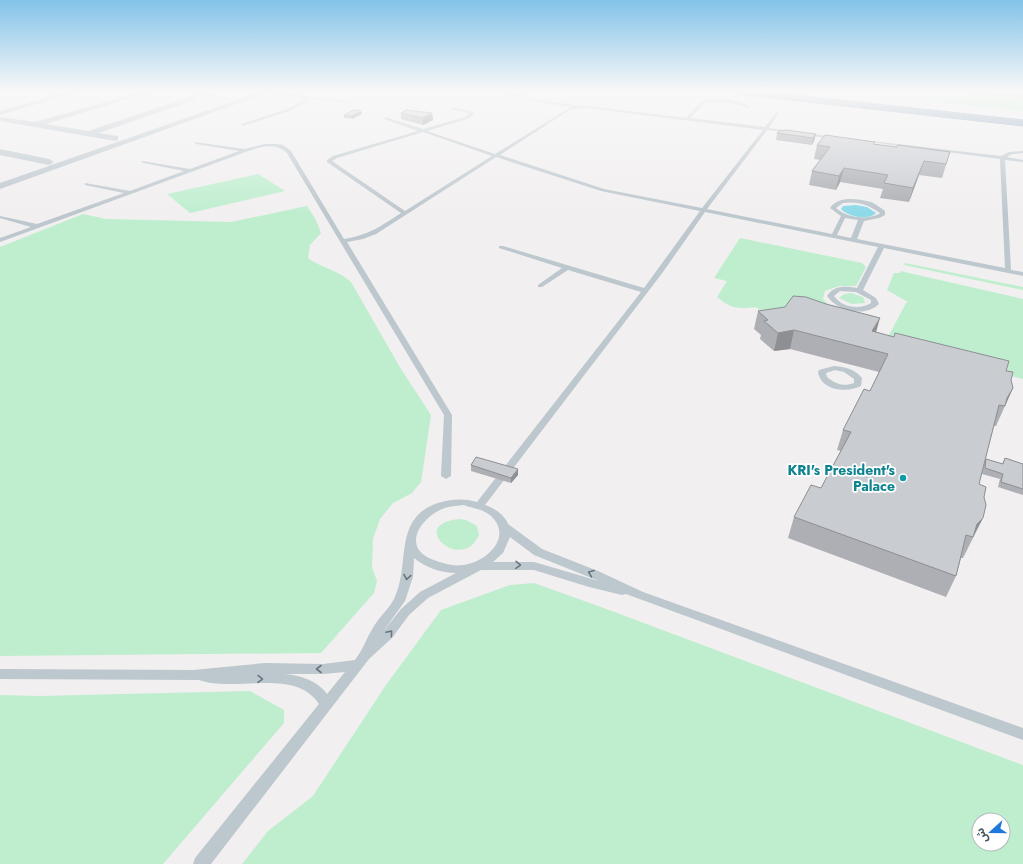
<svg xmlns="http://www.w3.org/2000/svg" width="1023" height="864" font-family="Jost,'Noto Sans Arabic',sans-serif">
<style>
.green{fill:#bfeecf;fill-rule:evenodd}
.water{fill:#8ddae9}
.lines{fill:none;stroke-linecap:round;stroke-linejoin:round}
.highway-casing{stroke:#738ea8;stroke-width:1}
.lane{fill:#bdc7ce;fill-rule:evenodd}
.street{fill:#bdc7ce;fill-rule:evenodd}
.highway{fill:#88a3bc;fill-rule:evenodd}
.wall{fill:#adafb4}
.shaded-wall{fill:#8d8f92}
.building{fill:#c9ccd1;stroke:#8d8f92}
.oneway{stroke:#6a767e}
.culture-dot{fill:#0f9aa8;stroke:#fff;stroke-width:1.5}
.labels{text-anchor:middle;stroke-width:3.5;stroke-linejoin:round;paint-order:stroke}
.culture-label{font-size:14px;font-weight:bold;fill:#0d838f;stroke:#fff;text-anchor:end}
</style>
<rect width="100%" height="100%" fill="#f1efef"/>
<path class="green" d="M837,92H955L1023,98V111Z
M258,174L285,191L190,213L167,194Z
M307,206L316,220L321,233L310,245L308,258C321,268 338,270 351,282L401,369L431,415L421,482L412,493L393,503L380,519L373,539L372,567L377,581L374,593L321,653L0,656V247L83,214L106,219L231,222Z
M740,238L862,263L866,267L856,286H839L825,291L823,299L829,305L778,324L756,307C738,309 731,309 717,297L727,281L714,278Z
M905,263L1023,287V290L904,265Z
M900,271L1023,299V379L908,350L887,339L906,303L908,302L887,290L894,273H900Z
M851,293L863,297L865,303L852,304L839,298L844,294Z
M459,519L466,520L477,526L479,535C462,574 406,524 459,519Z
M534,583L601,607L1023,765V864H242L268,831L313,796L386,685L441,610L510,585ZM979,820H1003V844H979Z
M250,691L284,710V723L163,864H0V695L40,696Z"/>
<path class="water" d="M856,205L867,207L876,213C869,221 848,217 841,209L843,206Z"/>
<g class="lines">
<defs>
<path id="highway" d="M740,92H767L1023,120V126L745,95Z"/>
</defs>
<use href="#highway" class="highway-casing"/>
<path class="lane" d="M185,92H192L230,98L228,99Z
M264,92H271L353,102L351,103L311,99L290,111L242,126V124L287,109L307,99Z
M502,92H507L533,99L574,105L576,106H587L686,118C691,113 696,106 702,102C712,95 741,99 750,107L748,108C733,102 721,101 705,103L690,118L765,127L777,112H779L769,128L791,131L793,133L767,130L707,209L832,234L841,216L830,208C838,195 859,199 871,202C876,204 881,208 885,211V215L879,218L864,221L857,239L1005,268L1000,159L862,141L864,140L1001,156L1009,152L1023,151V153L1012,154L1007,157L1023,160V162L1005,160L1011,270L1023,272V276L884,248L863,290L876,298L879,304C864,318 837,311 827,296C834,285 845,286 857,288L878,247L705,212L663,272L485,505C494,508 505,515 508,524L542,549L598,571L643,592L1023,728V740L626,594L622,595L589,587L534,570H481L428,598L409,615L392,638L369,659L211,864H193L195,858L319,704C295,667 235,693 199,680L0,679V669L193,670L265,663L323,664L355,660C363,650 367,637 374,626C380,616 389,609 394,599C411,565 392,518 438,503C451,499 463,498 477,502L641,292L568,270L542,287H538V285L562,268L499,248V246H503L644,288L700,211L601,191L496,157L376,234L363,239L347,242L452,415L451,476L446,479L441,476L444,415L287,153C277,143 263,146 251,150L0,242V238L31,227L0,218V216L37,224L124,193L85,185V183L130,191L184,171L144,163L142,162V161L190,169L239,151L196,144L194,142L245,149L265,144H276L283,145L291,151L344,239C369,235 381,226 401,213L327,162V160L333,156L418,131L384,119L385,117L423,129L465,117L470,113L451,109V107L474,112V114L467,119L427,131L495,154L571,107L533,101ZM587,108L763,130L702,208L604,189L500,155L571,109ZM423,132L492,156L405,211L332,161L337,158ZM843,203C858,201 867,204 880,213L879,214C866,220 847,218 836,208ZM845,218L858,220L851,238L837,235ZM840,291L856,292L871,300V303C860,310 842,308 834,296ZM464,505C471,508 481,509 487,513C514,532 492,558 468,564C455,568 441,563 429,558C403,545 421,519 440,510C447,506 456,506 464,505ZM510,537L534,555L599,581L534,562H493L503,553ZM414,558C425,567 441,573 456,573L420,592L401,609L382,633L405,601L413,577ZM345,672L327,694C318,681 300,675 284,674H323Z
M804,133L835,137L837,138L835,139L802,135Z
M834,366C845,367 855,369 862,378L861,386C847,393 821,391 818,372L819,370ZM835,370L844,372L854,379V383C844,387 835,384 827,377L826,373Z"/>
<path class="street" d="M67,92H78L0,115V111Z
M140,92H150L46,124L88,131L193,96L200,98L99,133L118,136V140L115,141L0,121V117L35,122Z
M260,92H270L0,189V183Z
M970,92L1023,94V98L974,94Z
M0,149L49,159L54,162L49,165L0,155Z"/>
<use href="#highway" class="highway"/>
</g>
<path class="wall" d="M272,92H308L299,95L289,94V92L286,93Z
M401,113H432L433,120L423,125L401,119Z
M362,114L352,119L344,118V115Z
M777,133L816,134L814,141L812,145L776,140Z
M874,144L897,147L950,152L942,178L919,175L909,202L880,198L883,189L840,182L836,190L809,185L812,171L821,160L814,159L817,145Z
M758,311L876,332L1006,371L1011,380L1013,388L996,426H994L984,464L986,459L1002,464L1005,458L1023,464V495L998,487L1000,479L982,474L984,466L979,484L984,497L983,518L963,558H961L956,576L946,597L788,538L794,517L821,488L841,451L837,450L843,430L870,391L879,372L790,349L774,351L760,339L761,335L754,329Z
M471,465L518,475L511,483L471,471Z"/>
<path class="shaded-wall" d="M299,92H308L299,95Z
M361,111L362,114L352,119L351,116Z
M432,113L433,120L423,125V118Z
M816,134L814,141L812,145L813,138Z
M924,161L919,175L909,202L913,188Z
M844,168L840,182L836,190L839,176Z
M880,318L875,336L867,350L872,331Z
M794,330L790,349L774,351L778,333Z
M1013,388L1005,406L1007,398Z
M518,469V475L511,483V478Z
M983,518L973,537L977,524Z"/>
<path class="building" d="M354,110L361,111L351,116L344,115Z
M406,110L432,113L423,118L401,113Z
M786,130L816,134L813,138L777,133L779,131Z
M825,135L875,142L873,144L897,147L898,145L950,152L946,164L924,161L913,188L884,183L888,175L844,168L839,176L812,171L830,147L817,145Z
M793,296L806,297L826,304L880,318L872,331L894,337L895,333L1009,361L1006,371L1013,372L1011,380L1013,388L1007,398L1005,406L999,405L979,484L986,487L984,497L986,505L983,518L977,524L973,537L966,535L956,576L794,517L811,485L821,488L851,432L843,430L864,389L870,391L888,354L794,330L778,333L764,321L768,320L758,311L785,307Z
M476,457L518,469L511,478L471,465Z
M1005,458L1023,464V489L1001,482L1003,474L985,468L986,459L1003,464Z"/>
<defs><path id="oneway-chevron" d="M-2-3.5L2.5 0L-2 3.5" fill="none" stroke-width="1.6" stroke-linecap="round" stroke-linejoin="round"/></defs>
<g class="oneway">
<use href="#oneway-chevron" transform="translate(518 565) rotate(1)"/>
<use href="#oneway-chevron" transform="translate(591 573) rotate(-158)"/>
<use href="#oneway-chevron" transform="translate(407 577) rotate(100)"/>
<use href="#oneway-chevron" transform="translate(390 633) rotate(-50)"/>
<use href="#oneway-chevron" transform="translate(319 669) rotate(180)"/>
<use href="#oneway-chevron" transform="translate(260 679) rotate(1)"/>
</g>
<linearGradient id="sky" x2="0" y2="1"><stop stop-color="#83c3e8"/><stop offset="0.43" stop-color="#f9f8f8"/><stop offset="1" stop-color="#f9f8f8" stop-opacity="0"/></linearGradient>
<rect width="1023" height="213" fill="url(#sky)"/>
<circle class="culture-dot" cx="903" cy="478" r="4"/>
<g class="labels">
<g class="culture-label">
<text x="895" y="475">KRI's President's<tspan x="895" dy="16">Palace</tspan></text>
</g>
</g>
<g transform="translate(991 832) rotate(249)"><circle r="19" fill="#ffffff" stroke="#b5babe"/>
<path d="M0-3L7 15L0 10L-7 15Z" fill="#1e78dc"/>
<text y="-6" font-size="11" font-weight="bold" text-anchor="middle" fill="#47535c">ش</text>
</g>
</svg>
